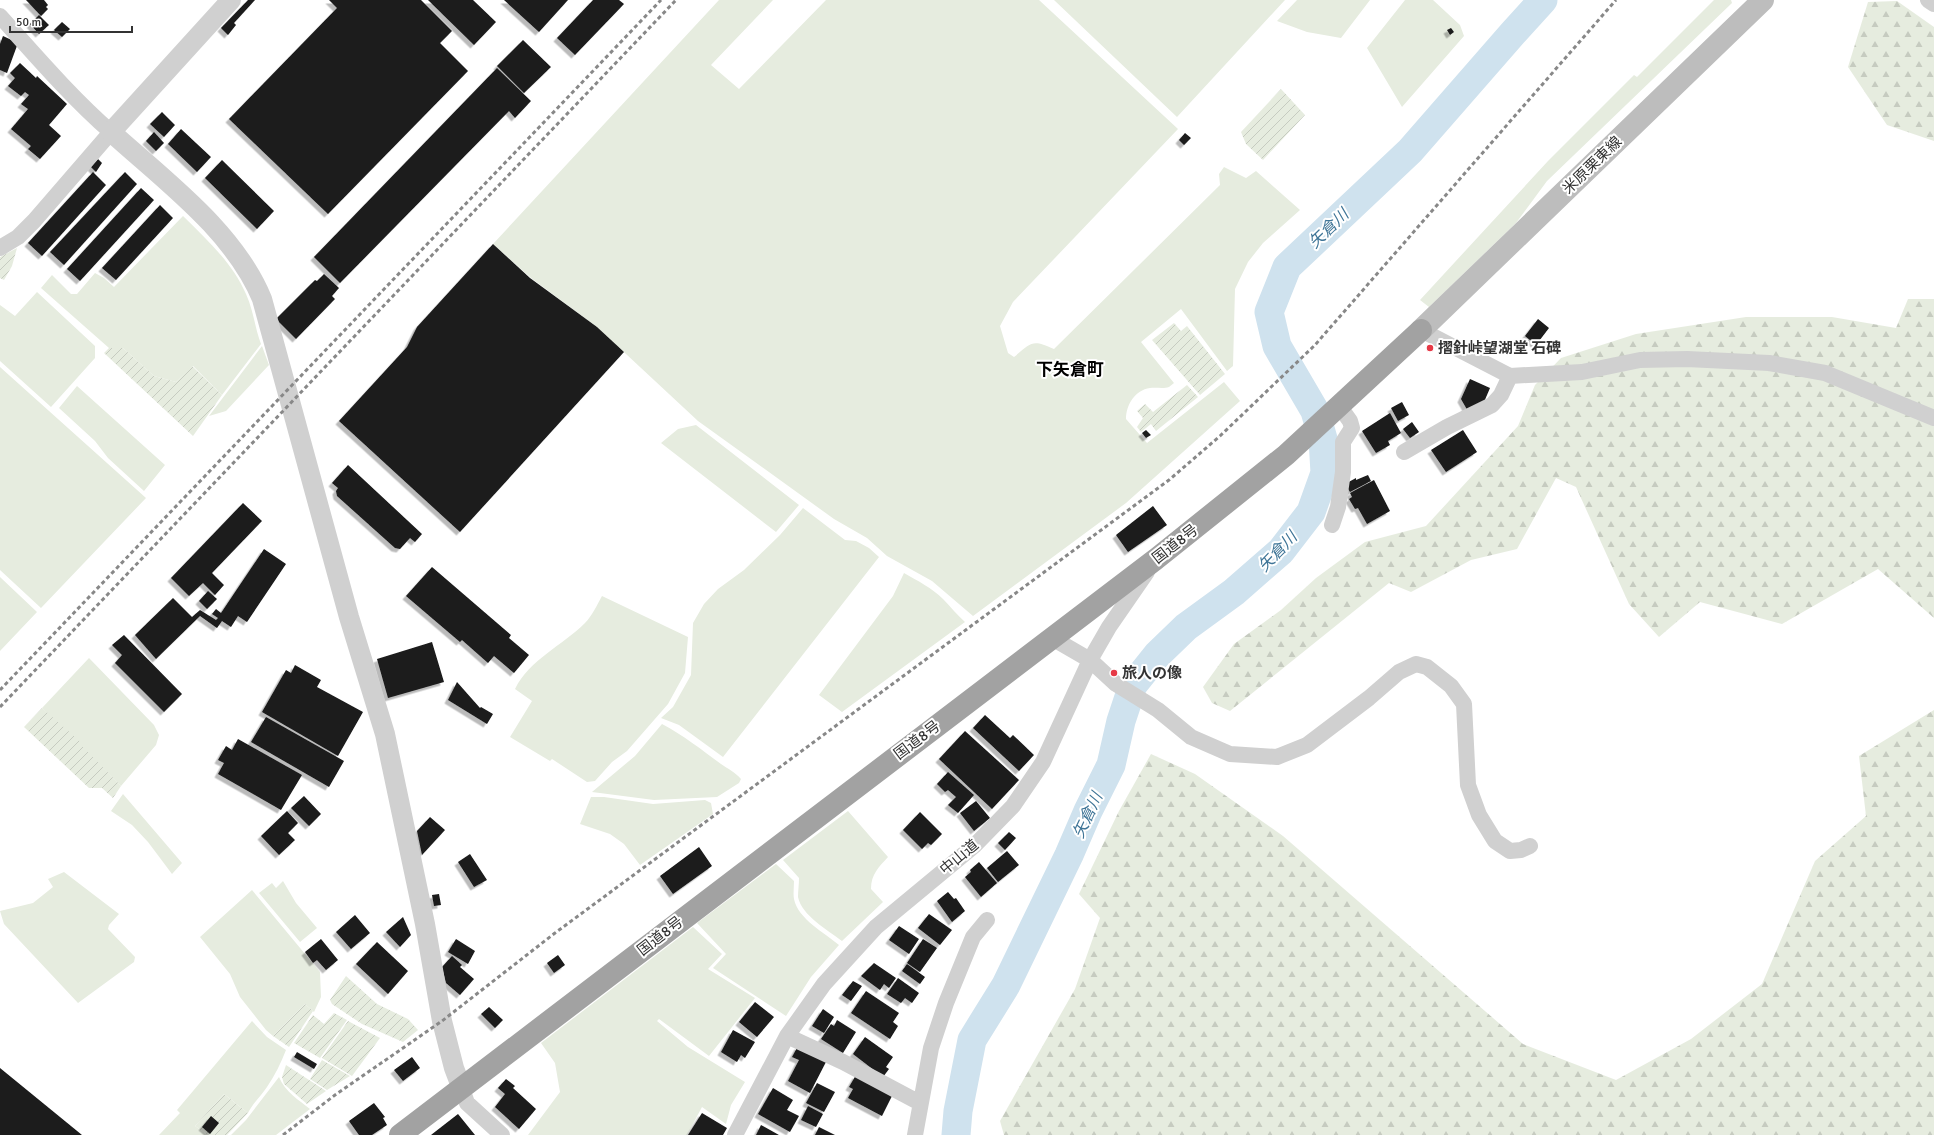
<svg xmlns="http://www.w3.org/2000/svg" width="1934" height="1135" font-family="Signika,'Noto Sans JP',sans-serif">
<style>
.grass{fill:#e6ecdf}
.forest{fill:url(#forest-firs)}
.garden{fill:url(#garden-furrows)}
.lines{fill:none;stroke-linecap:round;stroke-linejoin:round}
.river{stroke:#cfe2ee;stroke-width:29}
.building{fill:#1a1a1a;filter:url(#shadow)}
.minor{stroke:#d0d0d0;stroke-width:16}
.tertiary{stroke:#d0d0d0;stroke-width:20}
.secondary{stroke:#bdbdbd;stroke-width:22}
.trunk{stroke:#a2a2a2;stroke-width:22}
.rail{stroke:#888;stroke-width:3;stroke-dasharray:4 3;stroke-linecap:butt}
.poi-dot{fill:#e63946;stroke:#fff;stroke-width:1.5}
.labels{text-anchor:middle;stroke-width:4;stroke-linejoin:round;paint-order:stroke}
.street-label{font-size:15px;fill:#333;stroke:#fff}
.poi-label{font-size:15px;font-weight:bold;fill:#333;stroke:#fff;text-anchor:start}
.water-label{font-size:16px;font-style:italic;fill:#3f7597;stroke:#fff}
.quarter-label{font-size:17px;font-weight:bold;fill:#000;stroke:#fff}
</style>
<defs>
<pattern id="forest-firs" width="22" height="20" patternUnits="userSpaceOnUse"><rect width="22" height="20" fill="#e6ecdf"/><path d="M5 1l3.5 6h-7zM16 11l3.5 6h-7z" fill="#c6cbc0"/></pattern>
<pattern id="garden-furrows" width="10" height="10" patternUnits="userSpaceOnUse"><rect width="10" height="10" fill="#e6ecdf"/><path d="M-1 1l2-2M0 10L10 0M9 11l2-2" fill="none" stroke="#c6cbc0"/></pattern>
<filter id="shadow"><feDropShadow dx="-3.5" dy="3.5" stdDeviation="0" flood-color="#0004"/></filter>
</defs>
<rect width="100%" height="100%" fill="#fff"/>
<path class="grass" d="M719,0H773L711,65L739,89L826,0H1039L1178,129L1013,302L1000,326L1008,353L1014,357C1032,342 1032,339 1054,349L1220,185L1219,174L1224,167L1246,178L1256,171L1300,210L1263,243L1248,262L1235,289L1233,366L1227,371L1181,309L1141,342L1174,383L1169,387C1163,389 1156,387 1150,388C1135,390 1126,405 1126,419L1147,443L1224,382L1240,401L1126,503L973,616L932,581L887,556L867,538L834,519L698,421L597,327L531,278L493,244Z
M1054,0H1285L1177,117Z
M1297,0H1370L1341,38L1307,32L1277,21Z
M1405,0H1433L1460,25L1464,36L1402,107L1367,48Z
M1714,0H1731L1732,3L1547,181L1516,223L1429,307L1420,300L1548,161L1634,75L1637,77Z
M183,216C207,240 232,262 246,294C253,309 255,328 261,344L222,395L193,366L176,382L154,376L123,348H109L41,288L52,275L71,294H77L95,273L104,278L114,287Z
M37,292L95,346V358L51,407L0,361V305L15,316Z
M262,346L269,365L226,411L209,416Z
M0,367L146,498L41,608L0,570Z
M77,386L165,465L144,491L108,458L95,441L59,408Z
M696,425L799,505L776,532L661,443L678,429Z
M803,508L845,540L856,541L869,548L879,557L723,757L679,725L661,718L673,707L691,675L693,623L704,604L718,589L744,570L780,535Z
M904,573C918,581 932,588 943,599C951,607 957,615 965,622L842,712L819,695L893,596Z
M0,577L37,612L0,651Z
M602,596L688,637L685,673L668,704L627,751L612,762L595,781L587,782L552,759L550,761L510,737L532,701L515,689C530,659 562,646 585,623C592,616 597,605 602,596Z
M89,658L154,725L159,735L156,745L121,786L42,708Z
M662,724C683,735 702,750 721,764C728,769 735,772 741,779L739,783L717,797L654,800L592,792L635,756Z
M123,794L182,863L172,874L148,842L132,825L111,811Z
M591,797H604L653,804L705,800L711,803L713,814L640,865L624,844L610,834L580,824Z
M848,811L888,857C879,867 871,874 871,889L883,902L842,941C828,930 802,916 798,897C798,891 799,884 799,878L783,860Z
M776,864L794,881C794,887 793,894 794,899C798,919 825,933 839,945L811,977L786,1016L713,968L726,954L697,923Z
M64,872L119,914L109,925L108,929L135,957L134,962L78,1003L4,924L0,911L33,903L53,887L48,879Z
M283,881L296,903L317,928L300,942L259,893L272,883L276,888Z
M252,890L320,972L321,997L314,1012L305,1004L273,1036L266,1030L240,997L230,974L200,937Z
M693,927L722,954L708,969L755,998L709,1056L659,1019L657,1021L688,1047L745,1082L731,1105L726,1124L702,1107L687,1135H528L560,1092L555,1063L541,1043Z
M252,1021L267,1037L286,1050C281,1063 275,1075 267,1087C261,1096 253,1103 248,1113L224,1094L195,1126L208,1135H159L180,1113L177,1110Z
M279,1077C285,1092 299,1100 310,1109L276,1135H231L246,1120Z"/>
<path class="forest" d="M1897,1L1934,27V141L1887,125L1848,67L1868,2Z
M1908,299H1934V618L1878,569L1782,624L1700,602L1659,637L1629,604L1576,487L1556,478L1517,549L1471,560L1411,592L1389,583L1230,711L1212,703L1203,687L1234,644L1281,610L1316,578L1365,542L1426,526L1518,426L1535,385L1561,358L1636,334L1746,317H1832L1896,328Z
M1934,710V1135H1004L1000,1121L1075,989L1100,918L1079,894L1119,811L1151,754L1195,774L1283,836L1523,1044L1616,1080L1691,1039L1762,984L1815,861L1866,816L1859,756Z"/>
<path class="garden" d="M1281,89L1305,115L1263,160L1246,144L1241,132Z
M17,248L12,266L4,280L0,278V257Z
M1174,323L1181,331L1187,326L1225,374L1200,395L1152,340Z
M109,348H123L154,376L176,382L192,366L222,395L193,436L104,353Z
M1187,385L1198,397L1156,431L1151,424L1141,432L1137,427L1143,418L1137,411L1145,404L1153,412Z
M42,708L83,744L82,746L121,786L113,798L102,788H89L24,727Z
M346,976L377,1004L408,1019L418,1030L403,1042L362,1024L332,1004L330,1000Z
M305,1004L313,1011L289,1047L273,1036Z
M334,1013L347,1020L320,1058L294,1043L313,1015L324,1024Z
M348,1021L380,1038L352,1076L322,1058Z
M322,1060L350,1076L327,1090L310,1079Z
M286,1065L326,1091L307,1104L284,1084L282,1077Z
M224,1094L248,1113L227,1135H208L195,1126Z"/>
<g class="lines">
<path class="river" d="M956,1135L958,1111L972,1040L1006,985L1069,855L1088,811L1111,765L1121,721L1133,685L1157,655L1186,627L1234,592L1281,551L1311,512L1325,473L1323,439L1315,411L1277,346L1269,312L1287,267L1410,151L1513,33L1543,0"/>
</g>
<path class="building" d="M26,0H44L48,5L46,7L48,9L41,16Z
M248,0H255L234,23L236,25L228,35L221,28Z
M329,0H421L452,31L440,43L468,71L328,214L229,119L337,8Z
M428,0H473L496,22L474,45Z
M504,0H568L539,32Z
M593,0H619L624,4L575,55L557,38Z
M39,15L49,25L39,34L30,24Z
M62,22L70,29L62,37L54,30Z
M1451,28L1454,32L1450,35L1447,30Z
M3,36L18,43L7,73L0,70V44Z
M523,40L551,67L524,93L497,66Z
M20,63L36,78L37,76L67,104L49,125L61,136L40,159L28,149L31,146L11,129L28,109L21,104L29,95L25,92L21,96L8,86L15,78L10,73Z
M497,68L531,101L515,118L509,111L340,283L314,257Z
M162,112L175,125L164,137L150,124Z
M181,129L211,157L197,172L168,144Z
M154,132L164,143L156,151L146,141Z
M1185,133L1191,138L1184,145L1179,140Z
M98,159L102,163L96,172L91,167Z
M222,160L274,211L257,229L205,178Z
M93,172L106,185L42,256L28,243Z
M125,172L137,184L64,265L50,252Z
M141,188L154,200L80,281L67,269Z
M160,205L173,218L116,280L102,268Z
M493,244L530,278L597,327L624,352L460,532L339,421L407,347L417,327Z
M324,274L339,288L332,296L335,299L296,339L279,322L277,318L315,280L317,281Z
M1538,319L1549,328L1536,345L1525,336Z
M1470,379L1490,388L1484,402L1469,413L1461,399Z
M1402,402L1409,415L1398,421L1391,408Z
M1390,413L1401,433L1388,441L1390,445L1376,453L1362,431Z
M1412,422L1419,432L1410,438L1403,429Z
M1146,430L1151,435L1146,438L1142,433Z
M1463,430L1477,452L1446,472L1431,450Z
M348,465L422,534L415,542L410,538L400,549L395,548L337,496L336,491L338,488L332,483Z
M1368,475L1371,481L1350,492L1345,484L1356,478V480Z
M1374,480L1390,511L1367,524L1358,508L1355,509L1349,499L1352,497L1350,493Z
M243,503L262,521L212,573L224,585L215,595L203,583L189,596L171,578Z
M1153,506L1167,525L1128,552L1116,535Z
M264,549L286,564L247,622L238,616L231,627L222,621L217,628L200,616L156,659L135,635L173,598L192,617L200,610L216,620L218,618L212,614L216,609L221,613Z
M432,567L511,635L509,638L529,655L514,673L494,656L488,663L462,640L460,642L406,596Z
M208,591L217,599L207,609L199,601Z
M124,635L182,694L164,712L115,663L122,655L112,645Z
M432,642L444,682L388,698L377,659Z
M295,665L321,680L317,687L363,712L338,756L262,712L286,670L291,673Z
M457,682L480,708L481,707L493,714L487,724L448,700Z
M985,715L1010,738L1013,735L1034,755L1019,771L973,728Z
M266,717L344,761L329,787L251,742Z
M965,731L1019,780L992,809L939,759Z
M238,739L302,775L281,810L218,774L224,763L218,760L226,746L232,750Z
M948,772L974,795L958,813L948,805L956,797L948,790L945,792L937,784Z
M304,796L321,814L309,826L291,808Z
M976,801L990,818L974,831L960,813Z
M287,811L298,823L288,833L295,840L279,855L261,836Z
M920,812L942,834L931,845L928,843L922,849L903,830Z
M430,817L445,830L422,855L417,831Z
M1009,832L1016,838L1005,850L998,843Z
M699,847L712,866L673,894L660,876Z
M1007,851L1019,865L998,882L987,868Z
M470,854L487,880L474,887L458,862Z
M979,862L997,883L981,897L965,877L971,872L970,870Z
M948,892L954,899L956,898L965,911L952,922L937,901Z
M439,894L441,905L434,906L432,895Z
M929,914L952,930L940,945L918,928Z
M355,915L370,933L351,949L336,932Z
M403,917L411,935L400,947L386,932Z
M899,926L919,939L909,954L889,940Z
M321,939L338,960L326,970L317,960L313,963L305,952Z
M456,939L475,951L468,964L448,952Z
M923,939L937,948L920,972L907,963Z
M377,942L408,971L388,994L356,964Z
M558,955L565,965L554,973L547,963Z
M452,956L462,965L460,967L474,979L460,995L446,983L442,967Z
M874,963L896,978L889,988L884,984L880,990L861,976Z
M907,964L925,977L920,984L902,971Z
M898,978L919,993L912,1003L905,998L901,1003L887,994Z
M853,981L862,986L851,1001L842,995Z
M866,991L899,1013L893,1022L898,1026L890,1039L851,1013Z
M755,1002L774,1017L757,1037L739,1022Z
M489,1007L503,1020L495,1028L481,1014Z
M823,1009L834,1017L824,1033L812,1026Z
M837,1020L856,1032L843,1053L821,1039L831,1024L834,1026Z
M733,1030L755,1042L745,1058L741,1055L737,1062L721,1052Z
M865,1037L893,1057L886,1067L889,1069L883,1077L853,1054Z
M798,1046L827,1060L810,1093L788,1081L799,1060L792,1057Z
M297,1052L317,1064L314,1069L294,1057Z
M412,1057L420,1068L403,1081L394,1070Z
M0,1068L82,1135H0Z
M856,1075L893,1094L882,1116L848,1098L853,1089L849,1087Z
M506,1079L515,1086L513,1088L536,1109L519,1129L495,1107L505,1094L498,1088Z
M817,1083L835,1092L824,1112L806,1103Z
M773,1088L793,1100L787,1110L799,1116L790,1132L758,1114Z
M374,1103L385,1117L383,1118L387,1125L372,1135H359L349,1121Z
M808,1106L823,1114L816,1127L801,1120Z
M702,1113L727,1128L723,1135H688Z
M458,1114L475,1135H431Z
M211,1116L219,1123L210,1134L202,1127Z
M761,1125L779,1135H756Z
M819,1127L835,1135H815Z"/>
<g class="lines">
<path class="minor" d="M1928,0L1934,4
M0,16C36,56 71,97 111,132L34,221L18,237L0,248
M1421,330L1510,376L1582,372L1640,360L1687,359L1769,363L1825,373L1934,418
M1404,452L1447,427L1492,405L1501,395L1510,376
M1332,525L1338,507L1343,472V442L1352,428L1350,421L1340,407
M1052,638L1090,660L1116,684L1158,710L1191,737L1230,754L1277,757L1307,745L1369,698L1399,672L1416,664L1427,667L1451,686L1464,704L1468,785L1479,815L1495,841L1510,851L1521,850L1530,846
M787,1036L843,1062L920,1103
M462,1089L467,1103L502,1135
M735,1135L787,1036L824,984L876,927L975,845L1013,806L1043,762L1090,660L1109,627L1147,572
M915,1135L931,1048L946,1003L973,937L987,920"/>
<path class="tertiary" d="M231,0L111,132C165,181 234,231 262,299L349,617L385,734L425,924L442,1021L454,1068L462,1089"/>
<path class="secondary" d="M1421,330L1763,0"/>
<path class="trunk" d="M400,1135L1156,559L1286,455L1421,330"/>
<path class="rail" d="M0,690L661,0
M0,707L676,0
M283,1135L335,1095L442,1021L555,933L1169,480L1220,436L1315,345L1616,0"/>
</g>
<g class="poi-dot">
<circle cx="1430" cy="348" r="4"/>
<circle cx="1114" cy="673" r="4"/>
</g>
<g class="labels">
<g class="street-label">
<text transform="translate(1592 165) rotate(-44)" y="5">米原栗東線</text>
<text transform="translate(1175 544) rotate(-38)" y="5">国道8号</text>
<text transform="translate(917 740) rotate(-37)" y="5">国道8号</text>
<text transform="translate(959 857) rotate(-40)" y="5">中山道</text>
<text transform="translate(660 936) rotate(-38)" y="5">国道8号</text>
</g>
<g class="poi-label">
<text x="1438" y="353">摺針峠望湖堂 石碑</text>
<text x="1122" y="678">旅人の像</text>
</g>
<g class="water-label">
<text transform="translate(1328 228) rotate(-44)" y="6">矢倉川</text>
<text transform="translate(1277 551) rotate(-46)" y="6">矢倉川</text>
<text transform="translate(1087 815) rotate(-65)" y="6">矢倉川</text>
</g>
<g class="quarter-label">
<text x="1070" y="375">下矢倉町</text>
</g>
</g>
<path d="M10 26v6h122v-6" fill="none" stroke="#333333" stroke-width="2"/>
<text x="16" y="26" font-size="12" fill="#333333" stroke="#ffffff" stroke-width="3" paint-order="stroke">50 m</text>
</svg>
